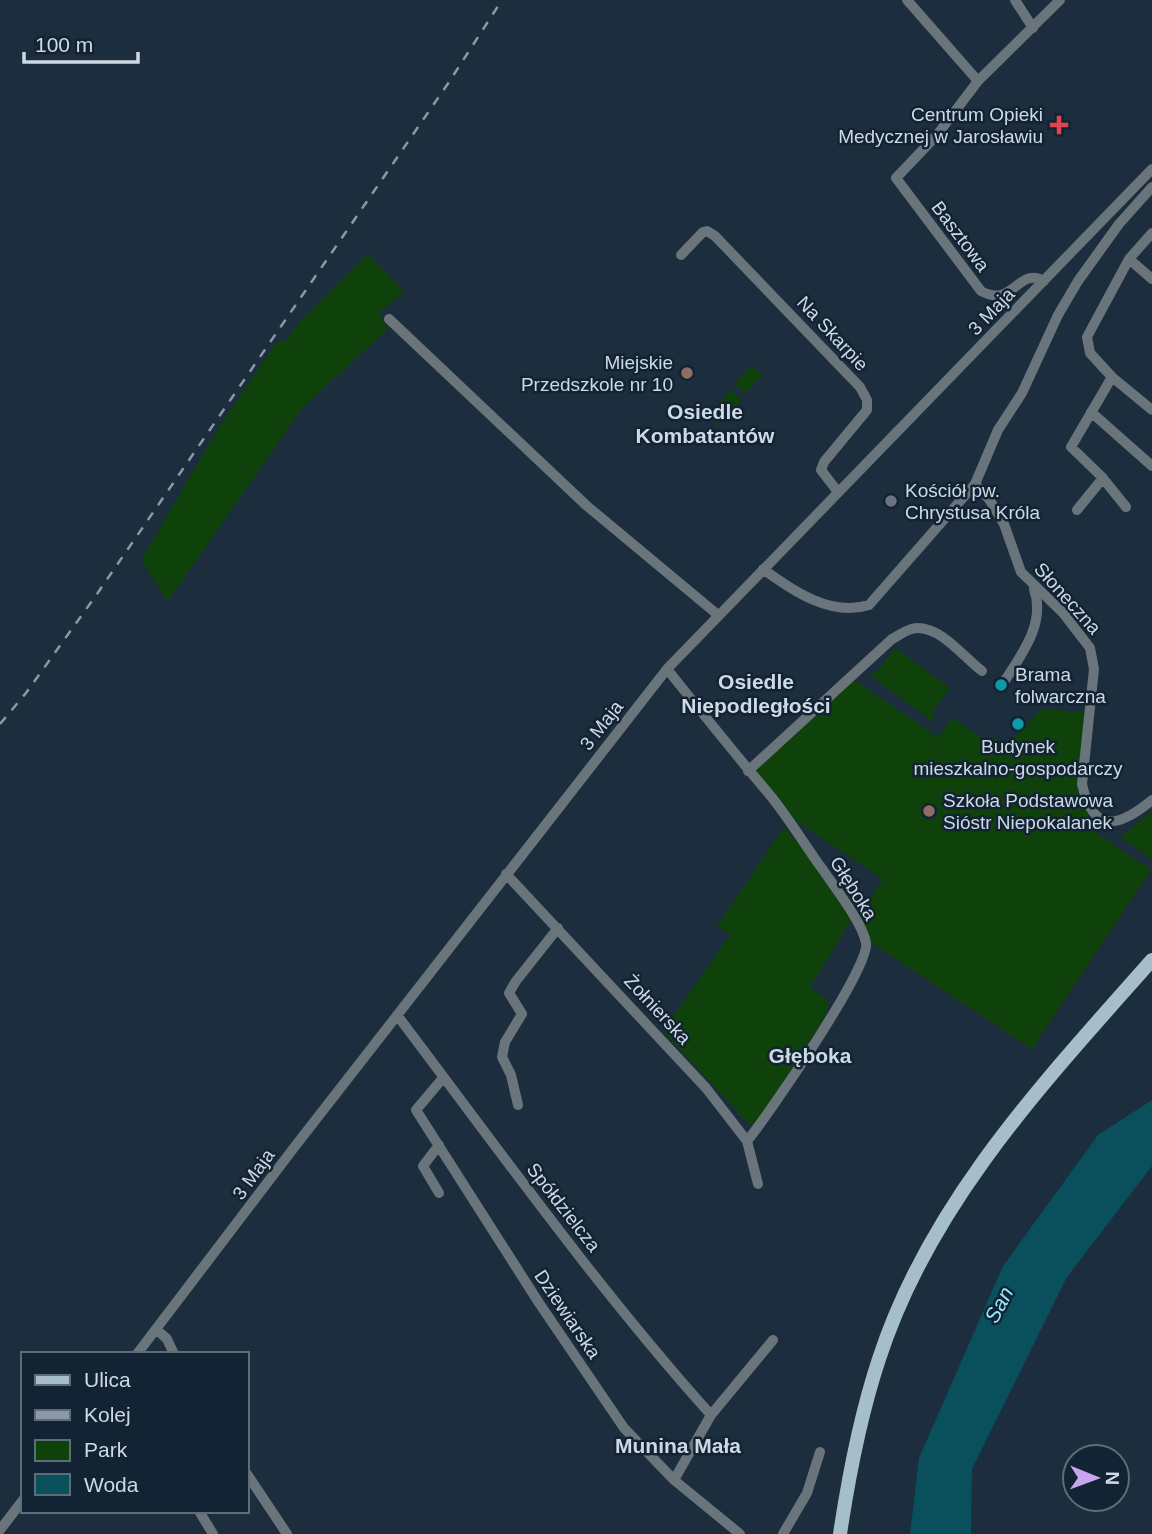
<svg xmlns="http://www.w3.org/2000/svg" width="1152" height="1534" font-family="Arial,sans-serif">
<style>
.green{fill:#0f420a}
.water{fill:#094f5c}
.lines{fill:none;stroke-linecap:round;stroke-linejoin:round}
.minor{stroke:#69747b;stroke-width:10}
.major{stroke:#a6beca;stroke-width:14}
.rail{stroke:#8b98a5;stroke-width:2.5;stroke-dasharray:9 9;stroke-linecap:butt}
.health-dot{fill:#e0444e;stroke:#122333;stroke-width:2.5}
.education-dot{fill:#8d6e63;stroke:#122333;stroke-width:2.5}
.worship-dot{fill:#6b7280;stroke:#122333;stroke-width:2.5}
.culture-dot{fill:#0f9aa8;stroke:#122333;stroke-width:2.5}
.labels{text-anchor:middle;stroke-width:5;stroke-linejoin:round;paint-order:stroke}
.poi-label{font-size:19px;fill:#ced9e3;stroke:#122333;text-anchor:start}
.street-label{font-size:19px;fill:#ced9e3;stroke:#122333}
.neighbourhood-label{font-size:21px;font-weight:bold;fill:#ced9e3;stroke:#122333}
.water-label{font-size:21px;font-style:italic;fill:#96e8fd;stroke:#122333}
</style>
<rect width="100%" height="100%" fill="#1c2d3d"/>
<path class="green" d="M368,254L404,292L379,313L388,329L303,407L168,601L141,560L221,424L277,341H285L301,321Z
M752,366L762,376L745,394L735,384Z
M731,390L742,400L719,425L708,414Z
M895,648L950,688L931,713L935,716L932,721L871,676L874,671L877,672Z
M854,680L938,737L952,718L989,742L993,737L1007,746L1041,709L1085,712L1081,794L1094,831L1151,870L1032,1049L870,942L856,920L883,879L789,816L754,771Z
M1152,811V860L1120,837Z
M784,827L818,867L851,920L810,987L829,1002L826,1015L757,1123L749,1124L663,1031L730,935L717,926Z"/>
<path class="water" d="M1152,1100V1166L1067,1277L972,1469L971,1534H910L919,1458L1003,1266L1098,1135Z"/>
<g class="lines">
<path class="minor" d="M907,0L978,81
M1015,0L1033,28
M1152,187L1119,224L1078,281L1058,315L1022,393L998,430L975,484L989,499L1004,524L1021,572L1063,613L1090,648L1094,669L1082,784C1093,834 1118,828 1152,800
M681,255L703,232L707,231L715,236L860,387L867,400V410L824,462L821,470L838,492
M1129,259L1152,279
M1044,281C1018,266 1013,309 981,291L896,178L937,135L978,81L1060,0
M389,319L587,506L718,615
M1112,377L1152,410
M1091,412L1152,466
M1126,507L1101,476L1071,447L1112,377L1090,353L1087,337L1129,259L1152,233
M1077,510L1103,478
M763,569C793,591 831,617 869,605L975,484
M667,669C699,709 731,749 764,788C786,813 803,843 823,870C834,886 863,924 866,943C871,966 767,1117 747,1141
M1004,682C1022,654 1046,623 1034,589
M748,771L892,639C900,635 908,628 917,628C943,628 963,657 982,671
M506,874L706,1088L747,1141L758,1184
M397,1015C499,1150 598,1289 711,1415
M443,1078L416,1110L539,1303L624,1428L674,1480L740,1534
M518,1105L511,1075L502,1057L505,1042L522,1014L509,993L516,981L558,928
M439,1193L423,1166L439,1145
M156,1329L167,1339L174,1354
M137,1354L296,1145L667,669L1152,169
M247,1474L287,1534
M674,1480L711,1415L773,1340
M199,1511L213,1534
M0,1530L23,1500
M783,1534L807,1493L820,1452"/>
<path class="major" d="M840,1534C849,1474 860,1416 879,1359C930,1202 1045,1081 1152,960"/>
<path class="rail" d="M0,724L26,693L97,594L449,82L502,0"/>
</g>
<path class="health-dot" d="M1055.5 114.5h7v7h7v7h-7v7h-7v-7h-7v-7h7z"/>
<g class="education-dot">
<circle cx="687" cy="373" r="7"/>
<circle cx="929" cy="811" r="7"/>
</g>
<circle class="worship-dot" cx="891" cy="501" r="7"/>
<g class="culture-dot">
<circle cx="1001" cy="685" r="7"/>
<circle cx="1018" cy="724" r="7"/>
</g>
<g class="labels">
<g class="poi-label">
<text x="1043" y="121" text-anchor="end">Centrum Opieki<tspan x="1043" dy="22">Medycznej w Jarosławiu</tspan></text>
<text x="673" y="369" text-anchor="end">Miejskie<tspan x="673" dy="22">Przedszkole nr 10</tspan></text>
<text x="905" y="497">Kościół pw.<tspan x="905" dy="22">Chrystusa Króla</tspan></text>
<text x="1015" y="681">Brama<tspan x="1015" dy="22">folwarczna</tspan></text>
<text x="1018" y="753" text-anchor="middle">Budynek<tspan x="1018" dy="22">mieszkalno-gospodarczy</tspan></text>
<text x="943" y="807">Szkoła Podstawowa<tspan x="943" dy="22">Sióstr Niepokalanek</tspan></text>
</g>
<g class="street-label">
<text transform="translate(961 236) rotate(53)" y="7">Basztowa</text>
<text transform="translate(991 311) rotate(-46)" y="7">3 Maja</text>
<text transform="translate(833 333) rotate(47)" y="7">Na Skarpie</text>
<text transform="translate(1068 598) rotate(48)" y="7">Słoneczna</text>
<text transform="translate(601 725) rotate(-52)" y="7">3 Maja</text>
<text transform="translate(854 888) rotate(58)" y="7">Głęboka</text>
<text transform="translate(658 1009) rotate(47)" y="7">Żołnierska</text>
<text transform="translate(253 1174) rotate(-54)" y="7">3 Maja</text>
<text transform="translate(564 1207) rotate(52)" y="7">Spółdzielcza</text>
<text transform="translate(568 1314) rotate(56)" y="7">Dziewiarska</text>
</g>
<g class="neighbourhood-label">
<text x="705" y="419">Osiedle<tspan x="705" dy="24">Kombatantów</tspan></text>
<text x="756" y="689">Osiedle<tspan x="756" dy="24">Niepodległości</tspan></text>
<text x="810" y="1063">Głęboka</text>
<text x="678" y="1453">Munina Mała</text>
</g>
<g class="water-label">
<text transform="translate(999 1305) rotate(-62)" y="7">San</text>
</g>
</g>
<rect x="21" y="1352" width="228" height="161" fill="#122333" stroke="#5d6c79" stroke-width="2"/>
<rect x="35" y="1375" width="35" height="10" fill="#a6beca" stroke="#5d6c79" stroke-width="2"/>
<text x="84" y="1387" font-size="21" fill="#ced9e3">Ulica</text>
<rect x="35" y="1410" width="35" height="10" fill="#8b98a5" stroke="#5d6c79" stroke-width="2"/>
<text x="84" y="1422" font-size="21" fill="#ced9e3">Kolej</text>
<rect x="35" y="1440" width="35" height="21" fill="#0f420a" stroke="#5d6c79" stroke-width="2"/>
<text x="84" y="1457" font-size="21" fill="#ced9e3">Park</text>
<rect x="35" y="1474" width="35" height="21" fill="#094f5c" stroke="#5d6c79" stroke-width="2"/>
<text x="84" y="1492" font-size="21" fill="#ced9e3">Woda</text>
<g transform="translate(1096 1478) rotate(91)"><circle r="33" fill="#122333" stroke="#5d6c79" stroke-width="2"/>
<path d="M0-5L12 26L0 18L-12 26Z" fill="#c8a6ef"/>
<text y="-10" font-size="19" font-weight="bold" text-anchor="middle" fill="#ced9e3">N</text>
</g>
<path d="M24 52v10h114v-10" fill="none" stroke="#ced9e3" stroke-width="3.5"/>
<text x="35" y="52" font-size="21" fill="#ced9e3" stroke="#122333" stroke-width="5" paint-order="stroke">100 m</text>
</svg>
